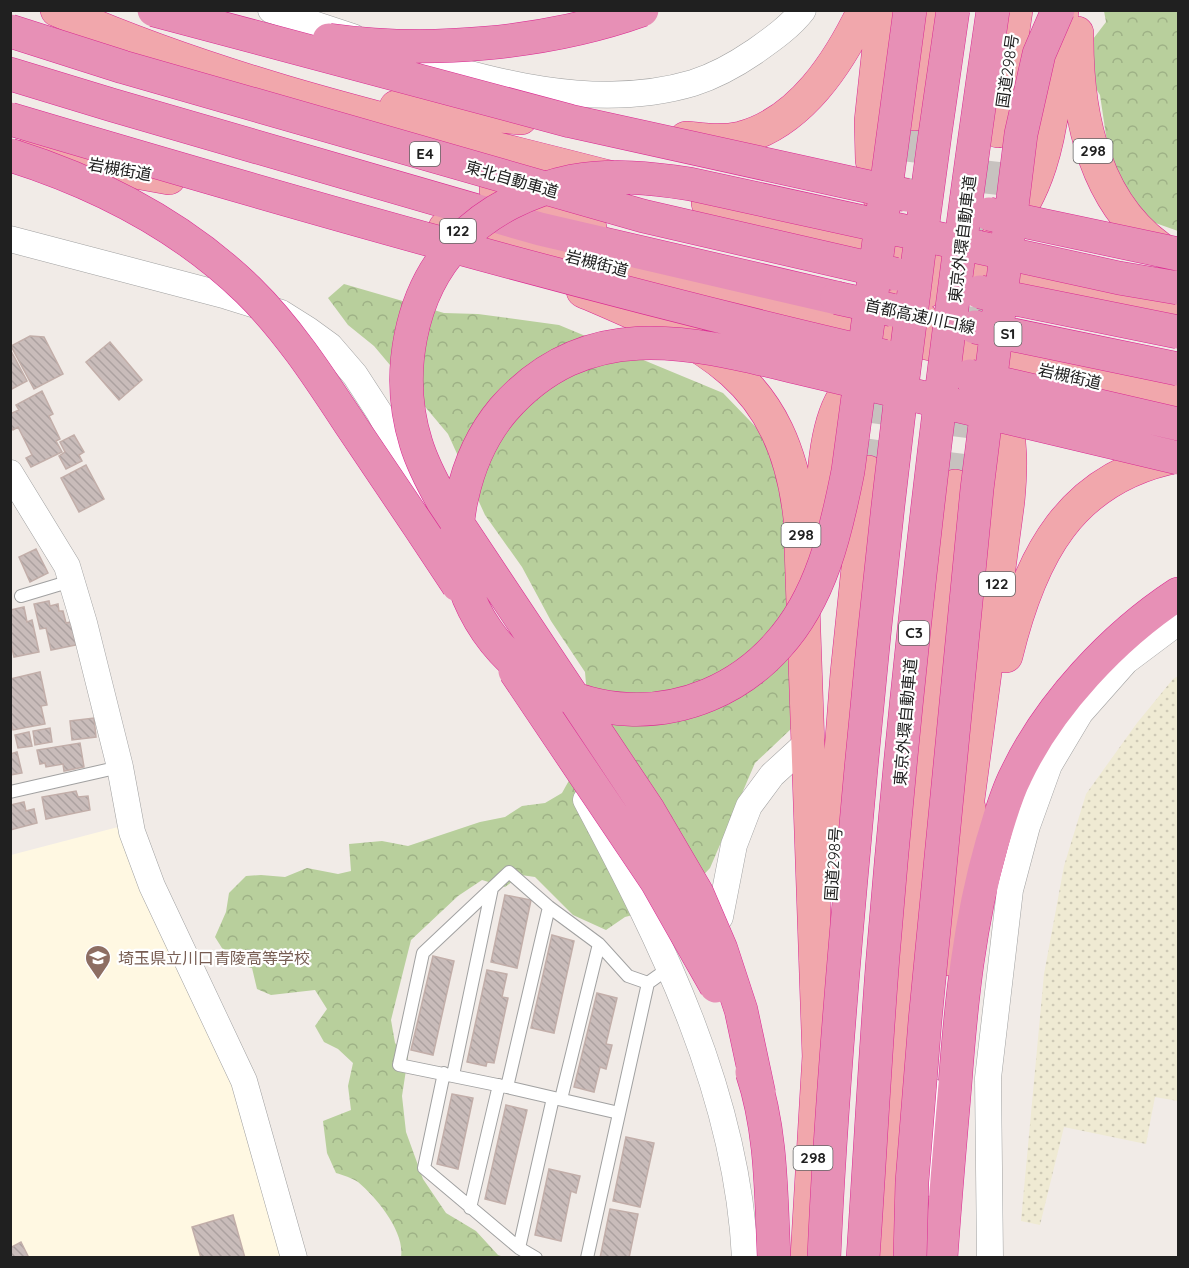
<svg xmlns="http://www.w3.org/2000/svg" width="1189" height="1268" font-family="Quicksand,'Noto Sans JP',sans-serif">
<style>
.education{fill:#fff8e2}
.farmland{fill:url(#farmland-dots)}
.forest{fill:url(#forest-crowns)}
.building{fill:url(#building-back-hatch);stroke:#c2aea9;stroke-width:1.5}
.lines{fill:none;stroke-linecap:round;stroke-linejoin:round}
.trunk-tunnel{stroke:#c7c2bf;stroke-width:33;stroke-dasharray:33 16;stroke-linecap:butt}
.service-casing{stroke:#a1a1a1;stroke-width:14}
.minor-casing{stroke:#a1a1a1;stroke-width:27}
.trunk-casing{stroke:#da2992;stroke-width:34}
.motorway-casing{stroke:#da2992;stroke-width:34}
.service{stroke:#fff;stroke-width:12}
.minor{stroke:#fff;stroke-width:26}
.trunk{stroke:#f1a7ac;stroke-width:33}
.motorway{stroke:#e790b6;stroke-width:33}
.motorway-bridge-casing{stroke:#da2992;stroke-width:34;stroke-linecap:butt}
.motorway-bridge{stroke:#e790b6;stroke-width:33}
.labels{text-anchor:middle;stroke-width:4.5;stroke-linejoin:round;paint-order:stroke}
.shield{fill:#fff;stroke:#636363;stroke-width:1.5}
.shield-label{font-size:15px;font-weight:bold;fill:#202020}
.street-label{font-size:16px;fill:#202020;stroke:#fff}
.education-label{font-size:16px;fill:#785e54;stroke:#fff;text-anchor:start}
</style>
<defs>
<pattern id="farmland-dots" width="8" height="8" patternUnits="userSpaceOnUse" patternTransform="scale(1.5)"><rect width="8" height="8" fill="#efead3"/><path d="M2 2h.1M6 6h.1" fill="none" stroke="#cdc8b5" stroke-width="1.8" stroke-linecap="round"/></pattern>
<pattern id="forest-crowns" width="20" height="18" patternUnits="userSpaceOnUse" patternTransform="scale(1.5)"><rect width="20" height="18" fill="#b8cf9c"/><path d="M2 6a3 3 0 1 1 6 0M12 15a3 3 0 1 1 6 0" fill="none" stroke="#9eb186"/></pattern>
<pattern id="building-back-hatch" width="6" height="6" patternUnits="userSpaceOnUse" patternTransform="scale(1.5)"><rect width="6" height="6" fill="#c9bcba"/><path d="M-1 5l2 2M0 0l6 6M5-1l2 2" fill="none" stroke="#aca1a0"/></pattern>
</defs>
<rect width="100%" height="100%" fill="#f1ebe7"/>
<path class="education" d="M118,827L136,879L234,1083L284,1257L11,1258V855Z"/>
<path class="farmland" d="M1178,676V1101L1155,1097L1146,1144L1064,1127L1040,1225L1021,1221L1044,974L1064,866L1086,794L1137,723L1173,679Z"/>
<path class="forest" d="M1104,11H1178V231L1144,219L1111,169L1100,95L1090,79V43L1106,22Z
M344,284L444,313L478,314L559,325L723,393L774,446L791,526L792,728L755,763L710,868L676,904L625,917L606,930L573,915L535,877L521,875L505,887L482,880L458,896L411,940L391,1020L395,1043L408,1057L402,1096L406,1132L423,1179L446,1213L476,1231L498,1255L504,1257H401C405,1232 377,1198 358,1182C352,1178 343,1175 336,1173L327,1153L323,1121L351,1110L348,1086L353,1063L338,1049L324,1042L315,1026L327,1009L315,990L271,995L257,989L252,968L232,964L215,937L226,912L229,893L246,876L261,875L285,877L307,868L338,874L351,871L349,844L382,841L408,846L480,822L505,817L522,806L545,803L562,793L591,741L585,672L551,621L522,567L485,515L448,434L374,346L348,325L328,298Z"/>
<path class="building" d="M30,336L44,337L63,374L34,389L11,346Z
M110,342L142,380L119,400L86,362Z
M10,349L27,381L10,390Z
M42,391L53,414L49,416L60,439L56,441L62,452L31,467L26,458L32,455L18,427L13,430L10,424V414L19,410L16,405Z
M74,435L84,452L79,455L82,461L66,469L59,456L65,452L60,442Z
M86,465L104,499L79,512L61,478Z
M36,549L48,573L30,582L19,557Z
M49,601L50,606L58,604L59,611H63L66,623L71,622L76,645L51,650L46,628L40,629L34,604Z
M24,607L27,622L32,620L39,652L14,657L10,640V610Z
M40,672L47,705L41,706L45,724L13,730L10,719V679Z
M94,718L96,737L72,740L70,721Z
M50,728L52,742L35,745L33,731Z
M29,732L32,746L18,748L15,735Z
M80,743L84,767L64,771L63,764L46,767L45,763L40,764L37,750Z
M17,752L22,773L10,775V754Z
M76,791L78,797L88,796L90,810L46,819L42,797Z
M24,802L26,811L34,809L37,823L10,830V805Z
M505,895L531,900L517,968L491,962Z
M552,935L574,941L554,1033L531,1028Z
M433,956L454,961L433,1055L411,1050Z
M487,970L507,974L502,997L508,998L494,1063L487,1062L486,1066L467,1062Z
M597,993L617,998L606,1044L612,1045L606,1069L600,1067L594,1092L574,1087Z
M452,1094L473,1098L458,1169L437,1164Z
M506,1105L527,1110L505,1204L485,1199Z
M626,1137L654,1143L640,1207L613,1201Z
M549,1169L580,1176L576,1193L571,1191L561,1241L535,1235Z
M610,1209L638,1214L629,1258H600Z
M233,1215L245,1258H201L192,1227Z
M21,1242L29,1258H10V1248Z"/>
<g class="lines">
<path class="trunk-tunnel" d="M896,259L915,114
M868,472L883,361
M955,486L998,131"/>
<defs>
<path id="service" d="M21,596L71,581
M10,792L120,767
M444,1073L424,1168L519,1248L536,1258
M453,1075L492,888
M507,1087L549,907
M561,1099L599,944
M619,1113L507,1087L399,1065L423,953L509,872L549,907L599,944L628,976L648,983
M470,1208L499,1085
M519,1248L553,1098
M587,1258L648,983L669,968"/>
<path id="minor" d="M271,10L353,37
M396,52C489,82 596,112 693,83C715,76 735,65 754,52C771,40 790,27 803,10
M10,239L227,296L281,313L308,330L330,346L355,375L379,412L457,559
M10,473L67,566L84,623L120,767L132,832L152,886L244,1081L294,1258
M586,800C662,943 737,1093 745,1258
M707,938L720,917L734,845L749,806L772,775L808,742
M931,1183L934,1135L931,1091
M990,1258L988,1078L1010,890L1027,826L1049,765L1080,713L1126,661L1178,622"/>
<path id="trunk" d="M57,10C233,88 423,129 609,177
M1077,33C1076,116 1095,211 1172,256
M305,99L360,125
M396,107L521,118
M915,114L931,10
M998,131L1016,10
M686,138C704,140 723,142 741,138C801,122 839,62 864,10
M31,153L169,178
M496,190L537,210L590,228
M708,203L907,253L1178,306
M882,208L872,160L871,121L883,10
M445,228L575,257L900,337L1178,401
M583,291C702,342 784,374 800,518L819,1059
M887,300C932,323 984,359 1002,409C1012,439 1011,470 1008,501L964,829
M892,309L900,307C922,293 946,281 967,266C1055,204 1053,107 1062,10
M820,555C823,510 820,436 843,398C849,387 858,377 866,368
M1006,656C1030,557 1069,477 1178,456
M831,882L847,673L868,472
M946,959L964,829L969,808
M807,1258L820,1038
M888,1258L907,959L955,486"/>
<path id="motorway" d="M10,74L112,105L540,229L837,298
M941,1258C945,1200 950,1143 955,1085C961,1003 969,923 992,843C999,821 1005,796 1016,775C1049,705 1114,636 1178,594"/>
</defs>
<use href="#service" class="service-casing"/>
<use href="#minor" class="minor-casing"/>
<use href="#trunk" class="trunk-casing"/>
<use href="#motorway" class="motorway-casing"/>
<use href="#service" class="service"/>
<use href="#minor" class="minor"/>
<use href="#trunk" class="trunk"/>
<use href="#motorway" class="motorway"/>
<defs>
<path id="motorway-bridge" d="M154,10L570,121L906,195
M910,10L848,471C836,532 821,598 778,645C698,735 557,731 487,631C459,590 450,546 462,497C469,465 482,435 503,410C586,315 688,341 795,367L1178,458
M10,31L123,67L643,216L895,274
M329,40C428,54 547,44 642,10
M10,119C300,205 590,288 884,356
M10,155C99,183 181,225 248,290C289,330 321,380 352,427C388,480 423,532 458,585
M989,214L1178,254
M980,292L1178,332
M837,298L892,310
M975,327L1178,369
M970,376L1178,424
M515,671L657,882L716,986
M752,1072C772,1131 771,1196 774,1258
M759,1094L741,1010L721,949L697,893L649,811L442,500C432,482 422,463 416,443C395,376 409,293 458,242C488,210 530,190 573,181C612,174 651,178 690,184L1119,278L1178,288
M824,1258C830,1117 842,976 855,836C879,560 912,285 953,10
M863,1258C870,1157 875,1056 883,956C909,640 947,324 993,10
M910,1258L912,1182L925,1021L977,489L1021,134L1039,54L1058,10"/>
</defs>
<use href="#motorway-bridge" class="motorway-bridge-casing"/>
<use href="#motorway-bridge" class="motorway-bridge"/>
</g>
<defs>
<symbol id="school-pin" viewBox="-11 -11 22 30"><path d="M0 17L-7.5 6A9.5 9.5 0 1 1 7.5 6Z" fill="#8d6e63" stroke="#fff"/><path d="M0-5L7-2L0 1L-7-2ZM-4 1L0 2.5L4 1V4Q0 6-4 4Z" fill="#fff"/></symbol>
</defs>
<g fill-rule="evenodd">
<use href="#school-pin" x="83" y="943" width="30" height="40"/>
</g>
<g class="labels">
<g class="shield">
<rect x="1073.5" y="139" width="39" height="24" rx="4.5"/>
<rect x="410" y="142" width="30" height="24" rx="4.5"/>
<rect x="440" y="219" width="36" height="24" rx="4.5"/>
<rect x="994.5" y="322" width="27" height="24" rx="4.5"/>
<rect x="781.5" y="523" width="39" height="24" rx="4.5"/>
<rect x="979" y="572" width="36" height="24" rx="4.5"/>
<rect x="899" y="621" width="30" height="24" rx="4.5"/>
<rect x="793.5" y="1146" width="39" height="24" rx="4.5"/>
</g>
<g class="shield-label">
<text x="1093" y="156">298</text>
<text x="425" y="159">E4</text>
<text x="458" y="236">122</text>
<text x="1008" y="339">S1</text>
<text x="801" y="540">298</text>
<text x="997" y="589">122</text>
<text x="914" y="638">C3</text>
<text x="813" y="1163">298</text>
</g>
<g class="street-label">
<text transform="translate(1007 71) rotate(-82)" y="6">国道298号</text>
<text transform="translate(120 169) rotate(10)" y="6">岩槻街道</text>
<text transform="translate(512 179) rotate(16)" y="6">東北自動車道</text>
<text transform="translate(962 239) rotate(-83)" y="6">東京外環自動車道</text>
<text transform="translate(597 263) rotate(14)" y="6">岩槻街道</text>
<text transform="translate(920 316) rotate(12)" y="6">首都高速川口線</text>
<text transform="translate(1070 376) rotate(13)" y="6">岩槻街道</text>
<text transform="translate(905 722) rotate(-85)" y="6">東京外環自動車道</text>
<text transform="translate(833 864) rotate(-86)" y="6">国道298号</text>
</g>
<g class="education-label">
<text x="118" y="964">埼玉県立川口青陵高等学校</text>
</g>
</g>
<rect width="1189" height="1268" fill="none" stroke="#202020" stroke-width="24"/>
</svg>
